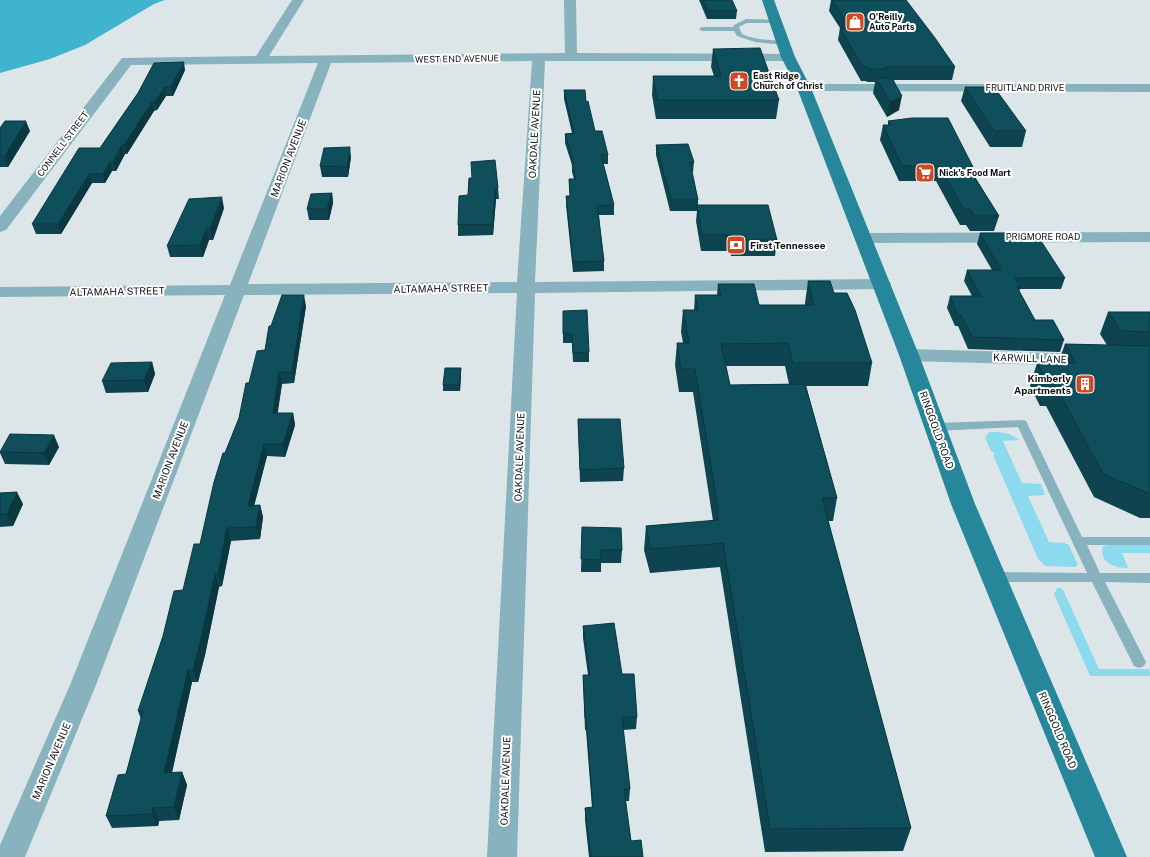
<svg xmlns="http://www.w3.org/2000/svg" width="1150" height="857" font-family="'Public Sans',sans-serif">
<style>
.green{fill:#8cdaee}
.forest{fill:#41b4cd}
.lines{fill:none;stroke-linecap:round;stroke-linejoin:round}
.lane{fill:#88b2bd;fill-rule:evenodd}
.street{fill:#88b2bd;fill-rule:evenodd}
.primary{fill:#26879b;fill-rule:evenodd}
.wall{fill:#0d444f;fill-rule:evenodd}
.shaded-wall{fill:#0a3740}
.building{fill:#0f4f5c;stroke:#0a3740}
.labels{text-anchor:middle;stroke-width:4;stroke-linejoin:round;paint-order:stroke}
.far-poi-label{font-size:9px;font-weight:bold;fill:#0e1112;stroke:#fff;text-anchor:start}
.far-street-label{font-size:9px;fill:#0e1112;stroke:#fff}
.street-label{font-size:10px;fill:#0e1112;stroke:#fff}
.poi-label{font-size:10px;font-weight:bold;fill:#0e1112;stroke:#fff;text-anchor:start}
</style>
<rect width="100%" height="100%" fill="#dce6e9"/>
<path class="green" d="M989,432C1001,432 1009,432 1019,440L1003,441L1022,483L1041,484L1045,495L1028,496L1049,542L1065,543L1069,545L1078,565L1075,567L1045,566L1038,559L994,457V453L991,451L985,438Z
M1110,545H1150V553H1122L1128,568C1114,568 1099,563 1103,546Z
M1057,588H1061L1063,590L1099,669H1150V676H1090L1054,594Z"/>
<path class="forest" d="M0,0H165L154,4L85,45L50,59L0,73Z"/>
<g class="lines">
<path class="lane" d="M746,19L777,20L778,21L775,23H747L739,27L742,34C755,40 769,40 783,41L786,43L783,45L755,42L737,36L734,31H702L699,29L702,27H733L734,25Z
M1022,420L1026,421L1027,423L1082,537H1150V545H1087L1100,573H1150V583L1105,582L1146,662L1144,666L1139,668L1134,666L1092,582H994L989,580L988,577L989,574L994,572L1087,573L1018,427L936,431L932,429L931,427L932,425L936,423Z"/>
<path class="street" d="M292,0H304L269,56L565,53L564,0H576L577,53L792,54L794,57L792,60L788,61H545L535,282L882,279L888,280L891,284L888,288L882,289L535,293L517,857H487L517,293L244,295L96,685L25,857H0V845L70,685L225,295L0,297V287L230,285L318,63L131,65L6,230L0,232V216L122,58L256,56ZM532,61L517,282L248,284L331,63Z
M804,84H1150V92L799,91L797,88L799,85Z
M1150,232V242L864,243L858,242L856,238L858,234L864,233Z
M909,349L1089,354L1096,356L1099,360L1096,364L1089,366L909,361L902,359L899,355L902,351Z"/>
<path class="primary" d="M762,0H774L795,57L811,88L919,355L975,504L1127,857H1095L951,504L899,355L797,88L781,57Z"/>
</g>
<path class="wall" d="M699,0H732L737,11L736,19H707Z
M831,0H906L955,67L952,80H894L899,110L887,117L873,93L875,82H867L866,81H861L838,40L840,28L829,11Z
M713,49L779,100L776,119H656L652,95L653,76H714L711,67Z
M185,70L173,96H166L157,110L154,111L127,154H125L116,171H112L105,183H92L61,234H36L32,224L100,148L138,93Z
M965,87L1026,131L1022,147H990L961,101Z
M564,90L586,102L595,131L608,155V164H603L614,205V215H599L604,261V271L573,272L566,205V196H570L569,179H574L572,172V165L565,143V134L572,133L564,99Z
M888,121L973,167L972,172L999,216L994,231H970L966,225H960L936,181H899L880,140L883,125H888Z
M0,128L30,131L8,167H0Z
M656,145L694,162L693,172H692L698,200V205L777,240L775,256H731L730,251H701L696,221L697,211H670L656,155Z
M351,157L348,177H322L320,166Z
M469,178L498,188L499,199H496L493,235L458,236V225L468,195Z
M332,193L333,203L329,220H309L307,209Z
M224,208L213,240H209L203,257H170L167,246Z
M980,233L1011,241L1065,278L1061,289H1020L1019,292L1035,320L1064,340L1060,352L968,349L958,326H955L947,308L950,296H972L964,281L967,270H992L977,244Z
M808,281L834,293L872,363L868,386H806L837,498L833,521H828L911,828L903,851L765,852L720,567L650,573L644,550L646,526L713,521L693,392H679L675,365L677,343H683L681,332L683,310H694L695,295H717L718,284L759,305H805V303ZM726,366H785L789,384L730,385Z
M306,306L294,383L282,384L277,413H293L295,425L285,457L267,456L254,505H260L263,517L260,539L231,541L222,586L219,587L205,655L198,682H192L172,773L182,772L187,785L179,820L159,821L158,826L112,828L106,816L126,774L141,719L138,711L183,590L200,544L225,453L239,418L249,383L265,350L271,326Z
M563,311L589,352V362H573L572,343H563Z
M1108,312H1150V518H1140L1094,497L1046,406H1040L1030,386L1037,363H1058L1065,344L1107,345L1100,334Z
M152,362L155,374L148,392L106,393L102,381Z
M461,368V374L460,391H443V385Z
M578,419L624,468L623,481L580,482Z
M59,447L49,465L5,464L0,453V451Z
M0,493L23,504L13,526L0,527Z
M582,527L622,550L621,563H601V572H581Z
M583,626L622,674L637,717L636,729L623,730L630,789L629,801H625L631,841L643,857H589L585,820V808H592L586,730H585L583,675H588L583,638Z"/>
<path class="shaded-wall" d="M184,62L185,70L173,96L171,87Z
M164,88L166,96L157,110L155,102Z
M902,96L899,110L887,117L890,102Z
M152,102L154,111L127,154L124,145Z
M26,121L30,131L8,167L5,156Z
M122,145L125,154L116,171L113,162Z
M350,147L351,157L348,177L347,167Z
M110,162L112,171L105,183L103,174Z
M89,174L92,183L61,234L58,224Z
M495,189L496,199L493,235V224Z
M332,193L333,203L329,220L327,209Z
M222,197L224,208L213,240L210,229Z
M206,229L209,240L203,257L200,245Z
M304,295L306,306L294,383L292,372Z
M152,362L155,374L148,392L144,380Z
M461,368V374L460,391L459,385Z
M279,372L282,384L276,425L273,413Z
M293,413L295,425L285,457L283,444Z
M54,435L59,447L49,465L44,453Z
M264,444L267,456L251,518L248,506Z
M17,492L23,504L13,526L7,514Z
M260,505L263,517L260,539L256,527Z
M227,528L231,541L222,586L218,574Z
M215,574L219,587L205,655L198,682L193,670Z
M188,670L192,682L169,785L164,773Z
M182,772L187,785L179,820L174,807Z
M153,808L159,821L158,826L152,814Z"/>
<path class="building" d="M703,0H732L737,11H707Z
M832,0H906L935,38L955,67H886L887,69H869L868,67H863L840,28H850Z
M760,48L779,100H657L653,76H721L713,49Z
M184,62L171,87L164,88L155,102H152L124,145H122L113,162H110L103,174H89L58,224H32L79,148H100L138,93L154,63Z
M876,78H892L902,96L890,102Z
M965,87H994L1026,131H994Z
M564,90H585L586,102L588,101L595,131H602L608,155H601L614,205L597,206L604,261L573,262L566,196H570L569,179H576L572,163H574L565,134L574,133Z
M912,118H948L973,167H968L999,216H974L970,209H964L939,166H902L883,125H891L888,121Z
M5,121H26L5,156H0V128Z
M688,144L694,162H690L698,200H671L656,145Z
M350,147L347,167L320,166L324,148Z
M495,160L498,188L495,189L493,224L458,225L459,196L468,195L469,178H472L471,162Z
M332,193L327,209H307L311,194Z
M222,197L210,229H206L200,245L167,246L189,199Z
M697,205H768L777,240H733L732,235H702Z
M980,233H1005L1011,241H1041L1065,278H1015L1021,287H1017L1035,320H1053L1064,340L972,337L961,315H958L950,296H981L967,270H1001Z
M808,281H830L834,293H847L855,310L872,363H793L788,343L721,344L730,385L805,384L837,498H822L911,828L770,829L723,543L651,549L646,526L718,520V509L695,369H681L677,343H689L683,310H698L695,295H721L718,284H754L759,305H814Z
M282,295H304L292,372H279L273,413H293L283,444H264L248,506L260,505L256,527L227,528L218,574H215L200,643L193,670H188L164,773L182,772L174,807L153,808L152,814L106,816L118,775L126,774L143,711H138L163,636L174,591L183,590L194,544H200L214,482L223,453H225L239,418L246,383H249L257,351L265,350L269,326H271Z
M587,310L589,352L573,353L572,334H563V311Z
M1108,312H1150V332L1121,331Z
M1065,344L1150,346V494L1103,474L1054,383H1048L1037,363H1076Z
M152,362L144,380L102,381L111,363Z
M445,368H461L459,385H443Z
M578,419H620L624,468L580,470Z
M10,434L54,435L44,453L0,452Z
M17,492L7,514H0V493Z
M582,527L621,528L622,550H601V560L581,559Z
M614,623L622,674H634L637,717H622L630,789H624L631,841L641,840L643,857H591L585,808L593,807L586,718H585L583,675H590L583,626Z"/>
<defs>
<symbol id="shop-square" viewBox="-11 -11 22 22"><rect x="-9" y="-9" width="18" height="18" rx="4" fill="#d14823" stroke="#fff"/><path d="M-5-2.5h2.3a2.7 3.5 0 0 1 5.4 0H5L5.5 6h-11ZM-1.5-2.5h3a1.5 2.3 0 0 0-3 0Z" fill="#fff"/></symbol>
<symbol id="church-square" viewBox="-11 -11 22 22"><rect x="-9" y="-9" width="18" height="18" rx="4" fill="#d14823" stroke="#fff"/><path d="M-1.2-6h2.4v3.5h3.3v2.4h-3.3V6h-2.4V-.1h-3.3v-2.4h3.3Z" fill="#fff"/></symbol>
<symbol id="supermarket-square" viewBox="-11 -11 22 22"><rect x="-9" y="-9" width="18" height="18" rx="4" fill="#d14823" stroke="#fff"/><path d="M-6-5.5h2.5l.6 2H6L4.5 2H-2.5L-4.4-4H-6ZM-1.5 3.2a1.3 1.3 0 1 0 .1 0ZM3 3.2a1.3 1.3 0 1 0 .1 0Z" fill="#fff"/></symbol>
<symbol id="bank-square" viewBox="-11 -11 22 22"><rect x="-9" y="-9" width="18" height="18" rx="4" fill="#d14823" stroke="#fff"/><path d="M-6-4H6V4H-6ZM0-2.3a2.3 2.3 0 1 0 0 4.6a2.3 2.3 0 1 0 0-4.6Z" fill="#fff"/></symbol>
<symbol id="building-square" viewBox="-11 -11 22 22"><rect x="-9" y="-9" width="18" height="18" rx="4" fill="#d14823" stroke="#fff"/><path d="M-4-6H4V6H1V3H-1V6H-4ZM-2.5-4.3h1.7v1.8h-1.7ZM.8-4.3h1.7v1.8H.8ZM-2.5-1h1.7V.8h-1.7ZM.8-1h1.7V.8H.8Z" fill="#fff"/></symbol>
</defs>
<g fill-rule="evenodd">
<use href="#shop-square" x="844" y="11" width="22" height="22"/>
<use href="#church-square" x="728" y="70" width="22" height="22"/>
<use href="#supermarket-square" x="914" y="162" width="22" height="22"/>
<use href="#bank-square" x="725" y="234" width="22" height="22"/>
<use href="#building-square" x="1074" y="373" width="22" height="22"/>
</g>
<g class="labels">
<g class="far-poi-label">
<text x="869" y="20">O'Reilly<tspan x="869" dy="10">Auto Parts</tspan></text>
<text x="753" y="79">East Ridge<tspan x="753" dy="10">Church of Christ</tspan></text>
<text x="939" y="176">Nick's Food Mart</text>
</g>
<g class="far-street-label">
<text transform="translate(457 59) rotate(-1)" y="3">WEST END AVENUE</text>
<text x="1025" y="91">FRUITLAND DRIVE</text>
<text transform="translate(63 144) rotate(-53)" y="3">CONNELL STREET</text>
<text x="1043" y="240">PRIGMORE ROAD</text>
</g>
<g class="street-label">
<text transform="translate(534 134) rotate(-87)" y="4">OAKDALE AVENUE</text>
<text transform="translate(288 158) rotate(-69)" y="4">MARION AVENUE</text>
<text transform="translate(441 288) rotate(-1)" y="4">ALTAMAHA STREET</text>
<text transform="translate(117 291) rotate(-1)" y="4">ALTAMAHA STREET</text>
<text transform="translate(1030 358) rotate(2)" y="4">KARWILL LANE</text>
<text transform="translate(937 430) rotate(70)" y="4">RINGGOLD ROAD</text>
<text transform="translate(519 457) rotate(-88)" y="4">OAKDALE AVENUE</text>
<text transform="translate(170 460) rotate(-69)" y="4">MARION AVENUE</text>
<text transform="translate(1058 730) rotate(67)" y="4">RINGGOLD ROAD</text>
<text transform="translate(51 761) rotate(-67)" y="4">MARION AVENUE</text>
<text transform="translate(505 781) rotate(-88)" y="4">OAKDALE AVENUE</text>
</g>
<g class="poi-label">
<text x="750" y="249">First Tennessee</text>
<text x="1071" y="382" text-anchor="end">Kimberly<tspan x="1071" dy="12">Apartments</tspan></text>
</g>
</g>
</svg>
